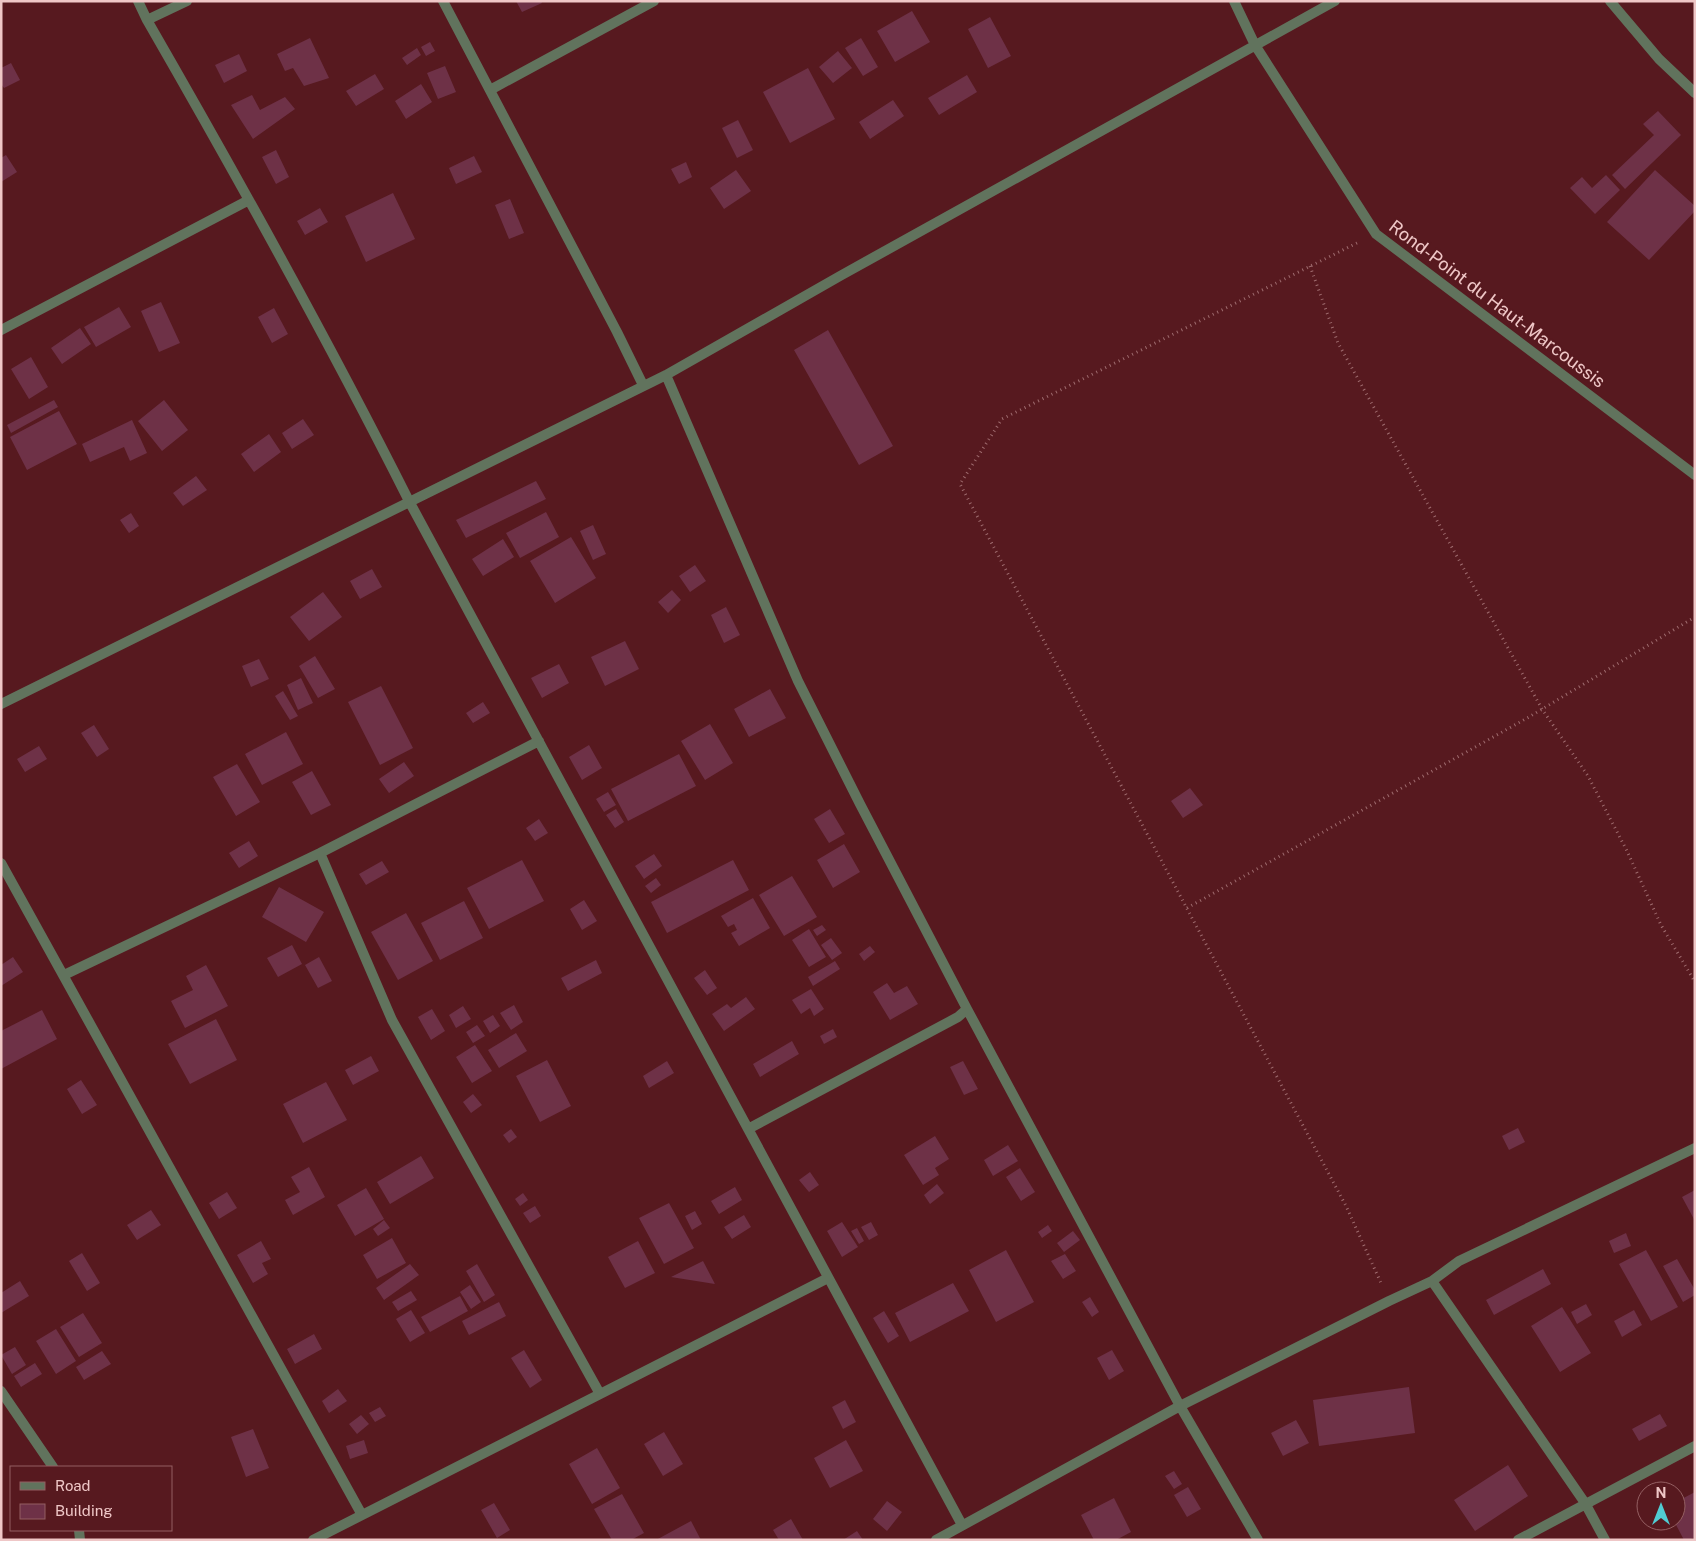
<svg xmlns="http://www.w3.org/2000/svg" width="1696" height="1541" font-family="'Public Sans',sans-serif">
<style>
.building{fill:#6e3147}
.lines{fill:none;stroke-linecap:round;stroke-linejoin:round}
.path{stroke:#9f6c6f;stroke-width:3;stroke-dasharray:1 4;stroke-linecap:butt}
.street{stroke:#61735d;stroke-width:10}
.labels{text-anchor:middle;stroke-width:4;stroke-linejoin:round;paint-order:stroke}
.street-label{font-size:18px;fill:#efc7c7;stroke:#57191f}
</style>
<rect width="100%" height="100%" fill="#57191f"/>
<path class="building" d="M516,1H541L542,3L522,12Z
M912,11L930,42L895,62L877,31Z
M990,17L1011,56L988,68L968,29Z
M310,38L329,78L304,86L293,68L285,71L277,54Z
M861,38L878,67L863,76L845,48Z
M430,42L435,51L426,56L421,47Z
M417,48L421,55L407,65L402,58Z
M838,51L852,68L833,83L819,67Z
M239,54L247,71L224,83L215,65Z
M11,63L20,80L4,88L1,84V68Z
M445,66L456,92L438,99L427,73Z
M808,68L835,119L790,143L763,92Z
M375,74L384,89L356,106L346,91Z
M967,75L977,92L939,115L928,98Z
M421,84L432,102L406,119L395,101Z
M252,95L260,110L285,97L295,109L253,139L231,105Z
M893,100L904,116L870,139L859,122Z
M1658,111L1681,135L1625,189L1612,175L1654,135L1643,124Z
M738,120L753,150L737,158L722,128Z
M276,150L289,177L276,184L262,157Z
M6,155L17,172L1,182V158Z
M474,156L482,172L456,184L449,168Z
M686,162L692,177L679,184L671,169Z
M736,170L751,191L724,209L710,188Z
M1655,170L1695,206V211L1649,260L1607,222Z
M1606,175L1620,190L1595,214L1570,188L1582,177L1592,188Z
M393,193L415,239L366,262L345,216Z
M510,199L524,233L509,239L495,205Z
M320,208L328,222L305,235L297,221Z
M161,302L180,343L159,352L141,311Z
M119,307L131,327L96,347L84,327Z
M274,308L288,334L272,343L258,317Z
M80,328L91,344L62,364L51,348Z
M828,330L893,446L859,465L794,350Z
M31,357L48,387L29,399L11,369Z
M54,400L58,407L11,433L7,425Z
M164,400L188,430L162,451L138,421Z
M59,411L77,444L27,470L10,437Z
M303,419L314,435L292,449L282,433Z
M132,420L147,453L130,461L124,447L90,462L82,444Z
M269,434L281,452L254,472L241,454Z
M196,476L207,490L183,506L173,493Z
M536,481L546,499L466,538L456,520Z
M546,512L559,537L520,558L506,533Z
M131,513L139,526L129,533L120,520Z
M593,525L606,554L593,560L580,531Z
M571,537L596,578L555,603L530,561Z
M503,539L514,557L483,576L472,559Z
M695,565L706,581L690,592L679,576Z
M372,569L382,587L360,599L350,581Z
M672,590L681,600L668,613L658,602Z
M323,592L342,617L309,641L290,617Z
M726,607L740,635L724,643L711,615Z
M625,641L639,669L605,686L591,657Z
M315,656L335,689L318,698L299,666Z
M259,659L269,679L251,687L242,666Z
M559,664L569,683L542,698L531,678Z
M301,678L313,703L298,710L287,685Z
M381,686L413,748L380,765L348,702Z
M770,689L786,718L749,737L734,709Z
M283,691L298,716L290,720L275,696Z
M483,702L490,713L473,723L466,713Z
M710,724L733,763L705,780L681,741Z
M94,725L109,749L97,757L81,733Z
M286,732L303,764L262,785L245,754Z
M589,745L602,768L582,780L569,757Z
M39,746L47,759L25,772L17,759Z
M679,754L696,786L628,821L611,789Z
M404,762L414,776L389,793L379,779Z
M237,764L260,802L236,816L213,777Z
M312,771L331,805L311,815L292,782Z
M1190,788L1203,805L1183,818L1171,801Z
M608,792L616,805L604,812L596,799Z
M616,809L624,822L615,828L606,815Z
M830,809L845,834L829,843L814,819Z
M539,819L548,833L535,841L526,828Z
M249,841L258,856L239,868L229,853Z
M844,844L860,872L833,888L817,860Z
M654,854L662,866L644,879L635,866Z
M522,860L544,901L489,929L467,888Z
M733,860L749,890L667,933L651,902Z
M382,861L389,872L366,885L359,874Z
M792,876L817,917L784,936L759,895Z
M656,878L661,885L651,893L645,886Z
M279,887L324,912L306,942L262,917Z
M753,898L770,928L739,946L731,933L737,930L734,924L728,927L721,916Z
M584,900L597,921L582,930L570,909Z
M464,901L483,938L440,960L421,923Z
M406,913L433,961L398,980L371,932Z
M822,925L826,930L817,936L813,930Z
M809,929L826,957L809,967L792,940Z
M831,938L842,953L832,960L821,945Z
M292,945L302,964L278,977L267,958Z
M870,946L875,952L864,961L859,954Z
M13,957L23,972L1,986V965Z
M319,957L332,981L318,988L305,965Z
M596,960L602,973L568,991L561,978Z
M835,961L840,969L813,986L808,977Z
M206,965L228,1006L185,1028L171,1001L193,990L186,976Z
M705,970L717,988L707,995L694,978Z
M887,983L894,993L907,986L918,1004L890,1020L873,992Z
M811,989L824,1009L814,1016L810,1008L801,1014L792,1000Z
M746,997L755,1009L724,1031L712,1014L727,1004L731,1008Z
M514,1005L523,1022L511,1030L500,1013Z
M463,1006L471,1019L456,1028L449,1015Z
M432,1009L445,1031L431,1040L418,1017Z
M42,1010L57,1039L1,1069V1031Z
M493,1015L500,1026L490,1033L483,1021Z
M216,1019L237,1060L190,1084L168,1044Z
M477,1025L485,1036L473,1043L466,1032Z
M833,1029L837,1037L824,1044L820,1036Z
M516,1033L527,1051L499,1068L488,1050Z
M792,1041L799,1054L760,1077L753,1064Z
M475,1045L492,1071L472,1083L456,1057Z
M371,1056L379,1071L353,1085L345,1070Z
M547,1060L571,1106L540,1122L516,1076Z
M667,1061L674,1073L649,1088L643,1076Z
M963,1061L978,1089L964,1095L950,1067Z
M81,1080L97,1105L82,1114L67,1089Z
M326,1082L347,1120L303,1143L283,1104Z
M473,1094L482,1105L471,1113L463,1102Z
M1518,1128L1525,1142L1509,1150L1502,1136Z
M511,1129L517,1137L509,1143L503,1135Z
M935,1136L949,1159L935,1168L939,1175L923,1185L904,1155Z
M1008,1145L1018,1161L993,1176L984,1160Z
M421,1156L434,1178L390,1204L377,1182Z
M309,1167L325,1197L293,1215L285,1200L300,1192L291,1177Z
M1020,1168L1035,1192L1021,1201L1006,1177Z
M810,1172L819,1185L809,1192L799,1180Z
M937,1184L944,1193L930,1204L924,1195Z
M735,1187L742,1200L719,1214L711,1201Z
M366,1188L384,1219L355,1236L337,1205Z
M1695,1190V1221L1682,1197Z
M227,1192L237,1208L219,1219L209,1203Z
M523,1193L528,1200L520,1206L515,1199Z
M669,1203L694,1248L664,1264L639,1218Z
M535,1206L541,1216L530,1223L523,1213Z
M151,1210L161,1225L137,1240L127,1225Z
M695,1211L702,1224L692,1230L685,1216Z
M744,1215L751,1227L732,1239L724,1227Z
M384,1220L390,1228L378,1236L373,1229Z
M842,1222L858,1247L842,1257L827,1231Z
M871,1222L878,1235L869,1240L861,1227Z
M1048,1225L1052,1231L1042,1238L1038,1232Z
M857,1228L864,1241L859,1244L851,1231Z
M1073,1231L1080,1240L1064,1252L1057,1243Z
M1626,1233L1631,1246L1614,1253L1609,1241Z
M392,1238L406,1263L377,1279L363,1255Z
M261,1241L271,1259L262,1263L268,1274L253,1283L237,1255Z
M638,1241L655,1273L625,1288L608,1257Z
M1006,1250L1034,1302L996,1322L969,1270Z
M1646,1250L1678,1307L1651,1321L1619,1264Z
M82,1253L100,1283L87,1291L69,1261Z
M1065,1254L1076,1271L1063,1279L1051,1261Z
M1677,1259L1695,1290V1295L1683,1302L1663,1266Z
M703,1261L715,1284L671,1277Z
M410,1264L419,1275L384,1300L376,1288Z
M477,1264L495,1295L484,1302L466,1271Z
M1543,1269L1551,1284L1494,1315L1486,1300Z
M20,1281L29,1296L1,1313V1293Z
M953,1283L969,1311L910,1342L895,1313Z
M470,1285L481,1302L471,1309L460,1292Z
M411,1291L417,1300L398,1311L392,1302Z
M460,1296L468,1311L430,1332L421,1317Z
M1090,1297L1099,1312L1092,1317L1082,1302Z
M499,1302L506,1316L469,1335L462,1321Z
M1586,1304L1592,1315L1577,1324L1571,1312Z
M1562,1307L1591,1353L1560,1372L1531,1326Z
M411,1310L425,1333L410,1342L396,1319Z
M1634,1310L1642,1325L1622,1337L1614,1321Z
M884,1311L899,1336L888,1343L873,1318Z
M83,1313L102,1343L79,1357L60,1327Z
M56,1329L76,1361L56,1374L36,1341Z
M314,1334L322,1349L295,1364L287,1349Z
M15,1347L26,1365L12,1374L1,1355Z
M524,1350L542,1380L530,1388L511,1358Z
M1112,1350L1124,1371L1109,1380L1097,1358Z
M102,1351L111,1364L84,1380L76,1367Z
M35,1363L42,1374L21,1387L14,1376Z
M1409,1387L1415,1433L1319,1446L1313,1400Z
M338,1389L347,1401L329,1413L322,1401Z
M845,1400L856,1422L843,1429L832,1407Z
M380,1407L386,1416L375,1422L369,1413Z
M1660,1414L1667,1426L1639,1441L1632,1429Z
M361,1415L369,1424L357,1434L349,1424Z
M1296,1420L1309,1443L1283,1456L1271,1433Z
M253,1429L269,1468L246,1477L231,1437Z
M664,1432L683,1464L663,1476L644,1444Z
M364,1440L368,1453L350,1459L346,1446Z
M846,1440L863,1471L830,1488L814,1458Z
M597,1448L620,1488L592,1504L569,1464Z
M1508,1465L1528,1496L1475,1531L1454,1500Z
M1174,1471L1182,1484L1174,1489L1165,1476Z
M1188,1487L1201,1509L1187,1517L1174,1495Z
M1695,1492V1537L1689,1540H1684L1674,1521H1676V1502Z
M622,1494L644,1533L631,1540H612L594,1509Z
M1114,1498L1131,1532L1116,1540H1094L1081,1515Z
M887,1501L902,1512L887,1531L873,1519Z
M494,1503L510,1530L497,1538L481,1510Z
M791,1519L803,1540H779L773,1530Z
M691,1521L701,1540H656Z
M857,1531L863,1540H843Z"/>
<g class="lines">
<path class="path" d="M1357,243L1002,419L960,484L1346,1206L1381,1283
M1310,266L1338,343L1542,709L1588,776L1627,851L1661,925L1695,982
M1187,908L1529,717L1695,617"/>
<path class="street" d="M138,1L147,20C238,178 327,338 409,501L962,1525
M443,1L617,332L643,385
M1234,1L1255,45L1376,234L1695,475
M1610,1L1659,59L1695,93
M147,20L187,1
M490,90L654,1
M1,330L249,200
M666,375L798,681L860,804L967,1009L1180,1406L1258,1540
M1,704L666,375L840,276L1335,1
M320,853L392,1020L600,1394
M1,863L362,1515
M64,975L320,853L539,741
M748,1129L958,1017L967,1009
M1432,1281L1585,1503L1605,1540
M1,1391L53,1467
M79,1530L80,1540
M313,1540L828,1278
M936,1540L1180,1406L1389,1301L1432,1281L1459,1261L1695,1148
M1518,1540L1695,1446"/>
</g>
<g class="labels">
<g class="street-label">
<text transform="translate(1497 304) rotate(37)" y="6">Rond-Point du Haut-Marcoussis</text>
</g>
</g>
<rect width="1696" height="1541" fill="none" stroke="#efc7c7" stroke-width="5"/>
<rect x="10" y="1466" width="162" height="65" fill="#57191f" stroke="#945f62"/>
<rect x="20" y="1482" width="25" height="8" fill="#61735d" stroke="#945f62"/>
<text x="55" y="1491" font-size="15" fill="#efc7c7">Road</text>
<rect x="20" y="1504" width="25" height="15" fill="#6e3147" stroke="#945f62"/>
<text x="55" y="1516" font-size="15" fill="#efc7c7">Building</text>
<g transform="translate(1661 1506)"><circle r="24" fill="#57191f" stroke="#945f62"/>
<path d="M0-4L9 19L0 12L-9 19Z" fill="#51ccd2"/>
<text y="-8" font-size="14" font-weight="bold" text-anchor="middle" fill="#efc7c7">N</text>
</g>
</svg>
